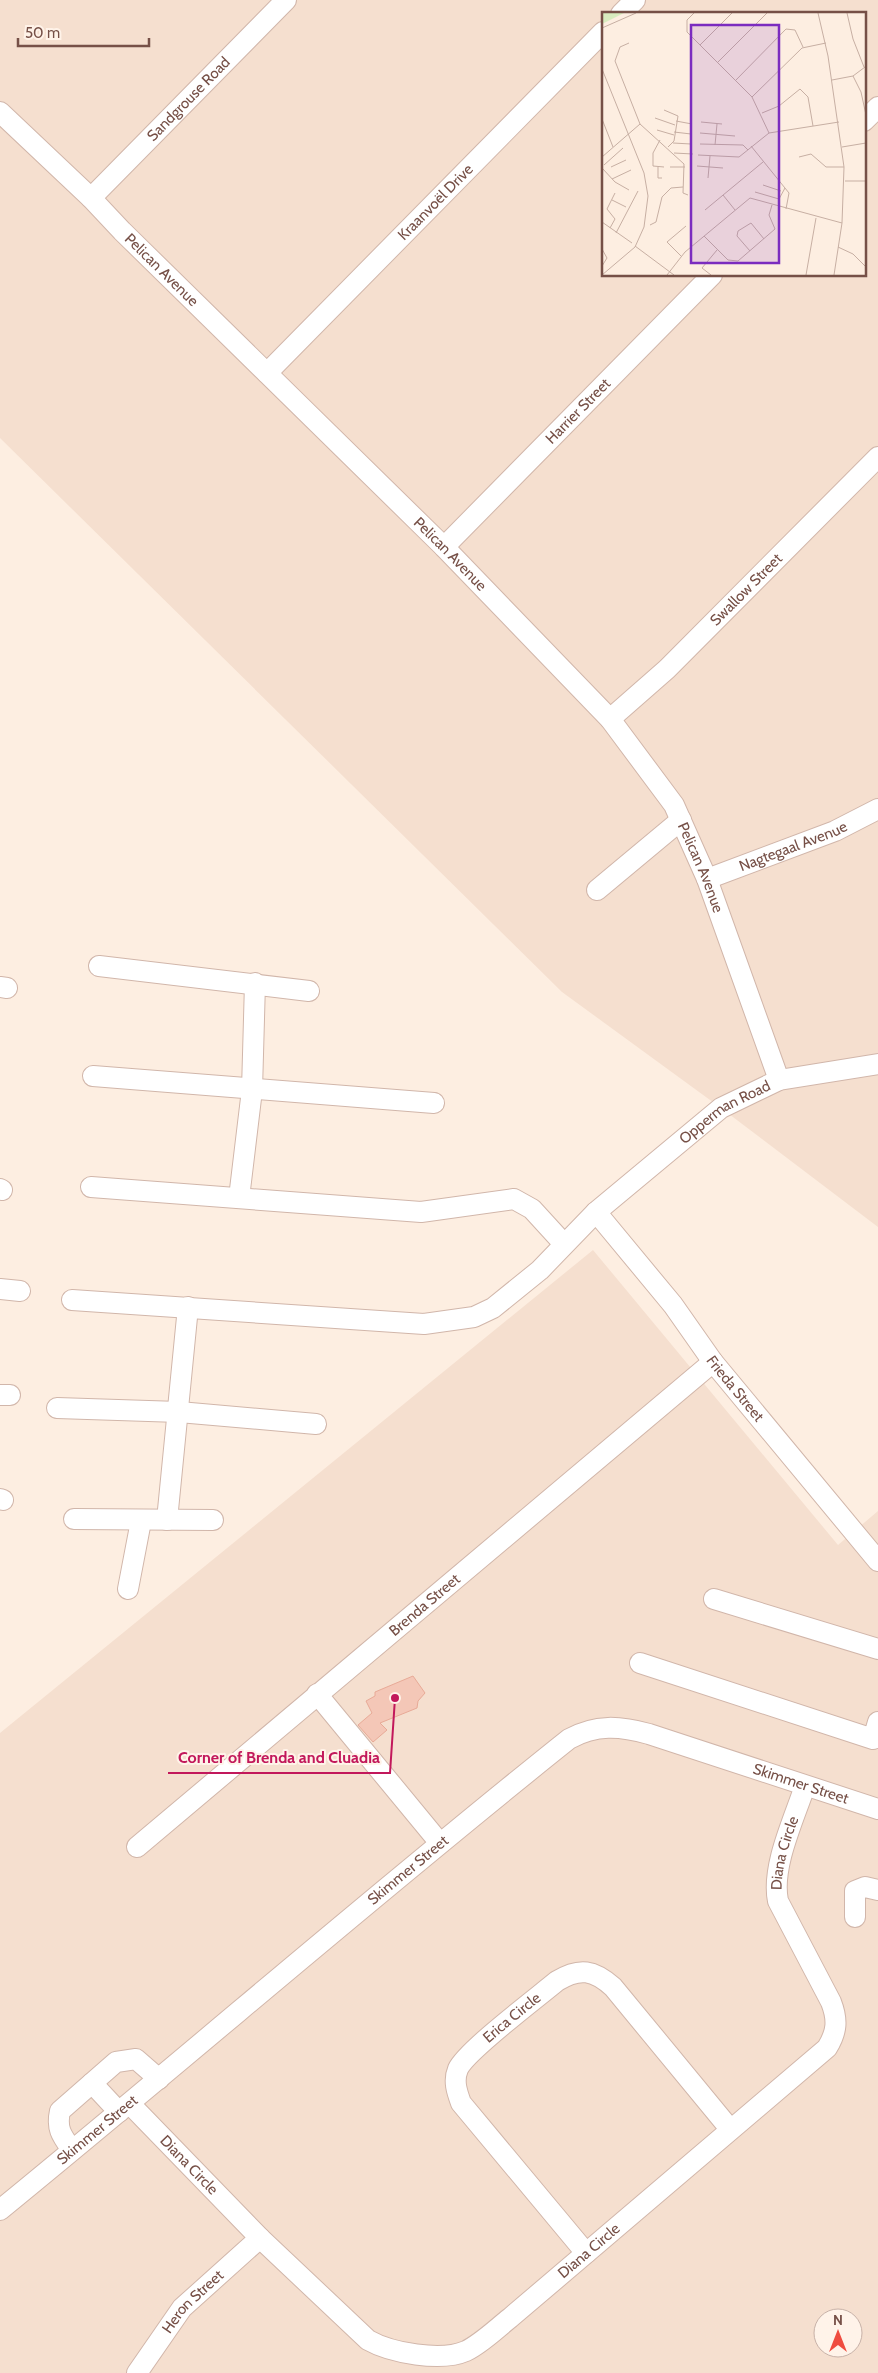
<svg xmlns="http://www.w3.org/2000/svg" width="878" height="2373" font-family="Cabin,sans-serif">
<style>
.residential{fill:#f5dfcf;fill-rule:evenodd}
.building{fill:#f4c7b7;stroke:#e8aa97}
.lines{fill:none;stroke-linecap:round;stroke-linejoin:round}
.minor-casing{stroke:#d1b6aa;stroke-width:22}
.minor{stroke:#fff;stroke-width:20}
.labels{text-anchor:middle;stroke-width:4;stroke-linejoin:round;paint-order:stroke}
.street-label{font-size:15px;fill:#765047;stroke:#fff3e9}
.inset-road{fill:none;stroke:#c7afa3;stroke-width:1}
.view{fill:#7b2cbf;fill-opacity:0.15;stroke:#7b2cbf;stroke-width:2.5}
.inset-edge{fill:none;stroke:#765047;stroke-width:2.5}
.leader{fill:none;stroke:#c2185b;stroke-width:2}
.callout-dot{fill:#c2185b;stroke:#fff3e9;stroke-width:2}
.callout-label{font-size:16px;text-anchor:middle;font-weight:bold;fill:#c2185b;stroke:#fff3e9;stroke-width:4;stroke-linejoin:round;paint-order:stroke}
</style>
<rect width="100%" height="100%" fill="#fdeee1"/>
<path class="residential" d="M0,0H878V1227L721,1108L562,992L0,438ZM603,14H864V275H603Z
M593,1250L838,1545L878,1511V2373H0V1733ZM823,2318H853V2348H823Z"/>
<path class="building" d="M413,1676L425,1693L418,1701L417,1708L380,1723L387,1730L373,1742L358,1725L372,1713L366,1701L375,1696V1692Z"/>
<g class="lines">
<defs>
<g id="minor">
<path d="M621,14L635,0"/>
<path id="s1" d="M0,112L91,198L122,231L444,547L610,719L674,805L707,879L779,1080"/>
<path d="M864,121L878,107"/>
<path id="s2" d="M91,198L286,0"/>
<path id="s3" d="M267,373L603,32"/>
<path id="s4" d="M444,547L712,275"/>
<path id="s5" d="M610,719L667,669L878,457"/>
<path id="s6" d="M707,879L835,831L878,809"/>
<path d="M597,890L681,820"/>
<path d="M99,966L309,991"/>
<path d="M0,987L7,988"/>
<path d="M93,1076L434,1103"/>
<path d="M91,1187L421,1212L514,1199L532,1209L564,1244"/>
<path d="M0,1189L2,1190"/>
<path d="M239,1198L252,1090L255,983"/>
<path id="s7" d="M596,1212L673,1305L713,1362L878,1561"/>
<path d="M0,1289L20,1291"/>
<path id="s8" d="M72,1300L424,1324L474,1317L493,1308L540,1270L596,1212L721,1108L779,1080L878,1064"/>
<path d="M0,1395H10"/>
<path d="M57,1408L179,1412L316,1424"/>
<path d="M0,1499L3,1500"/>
<path d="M74,1519L213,1520"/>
<path d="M167,1520L188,1307"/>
<path d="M128,1589L141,1521"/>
<path d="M714,1599L878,1649"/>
<path d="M640,1663L873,1739L878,1722"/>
<path d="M317,1694L439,1842"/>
<path id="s9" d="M137,1847L713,1362"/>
<path d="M855,1917V1891L865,1887L878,1890"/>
<path d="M92,2083L119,2112"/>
<path id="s10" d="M130,2104L260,2238L368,2340C391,2353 441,2362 466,2351C482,2343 496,2329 510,2318L827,2048C837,2032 838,2020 831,2002L778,1901C771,1867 794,1819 805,1786"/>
<path d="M72,2150C62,2136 56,2129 60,2111L116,2062L136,2059L159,2079"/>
<path id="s11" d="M0,2210C191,2054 377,1892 569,1739C596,1724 620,1726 649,1734L878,1809"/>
<path id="s12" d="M586,2253L461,2103C457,2092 453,2081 458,2069C466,2051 538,1997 557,1981C580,1967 594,1970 613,1987L730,2129"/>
<path id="s13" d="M137,2373L182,2308L260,2238"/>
</g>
</defs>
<use href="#minor" class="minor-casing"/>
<use href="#minor" class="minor"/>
</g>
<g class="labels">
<g class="street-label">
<text dy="5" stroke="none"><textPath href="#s2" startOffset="139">Sandgrouse Road</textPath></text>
<text dy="5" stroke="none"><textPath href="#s3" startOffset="240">Kraanvoël Drive</textPath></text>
<text dy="5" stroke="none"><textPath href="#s1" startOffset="226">Pelican Avenue</textPath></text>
<text dy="5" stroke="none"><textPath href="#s4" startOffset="191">Harrier Street</textPath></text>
<text dy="5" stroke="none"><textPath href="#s1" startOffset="631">Pelican Avenue</textPath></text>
<text dy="5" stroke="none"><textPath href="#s5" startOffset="188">Swallow Street</textPath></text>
<text dy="5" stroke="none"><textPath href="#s6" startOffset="92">Nagtegaal Avenue</textPath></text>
<text dy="5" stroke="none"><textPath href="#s1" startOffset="1036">Pelican Avenue</textPath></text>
<text dy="5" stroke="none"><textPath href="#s8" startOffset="729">Opperman Road</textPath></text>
<text dy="5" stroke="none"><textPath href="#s7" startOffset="225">Frieda Street</textPath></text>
<text dy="5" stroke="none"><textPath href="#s9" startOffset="376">Brenda Street</textPath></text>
<text dy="5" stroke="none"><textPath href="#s11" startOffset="981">Skimmer Street</textPath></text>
<text dy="5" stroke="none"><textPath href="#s10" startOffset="1119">Diana Circle</textPath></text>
<text dy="5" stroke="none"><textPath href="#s11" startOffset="531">Skimmer Street</textPath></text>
<text dy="5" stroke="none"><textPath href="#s12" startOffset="305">Erica Circle</textPath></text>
<text dy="5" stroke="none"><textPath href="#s11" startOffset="126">Skimmer Street</textPath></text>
<text dy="5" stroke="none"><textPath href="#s10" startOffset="85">Diana Circle</textPath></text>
<text dy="5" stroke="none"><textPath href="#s10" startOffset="595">Diana Circle</textPath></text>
<text dy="5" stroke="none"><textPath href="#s13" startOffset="91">Heron Street</textPath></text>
</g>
</g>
<g transform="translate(602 12)">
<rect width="264" height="264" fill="#fdeee1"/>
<path d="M0,1H22L0,12Z" fill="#d8ecbf"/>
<path class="inset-road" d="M92,1L85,8V20L150,85L167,121M216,1L226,44L242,155L240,211L232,263M245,1L251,27L262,55M0,16L34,1M27,31L18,35L13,49L38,112L82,152L81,181L86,183M98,33L130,1M116,50L165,1M0,57L42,161L46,184L42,215L33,235L0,263M251,64L259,80L264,103M134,68L184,17L193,18L201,35M230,68L251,64L263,55M150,85L200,36L224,31M62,98L76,104L72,129L66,135M160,101L177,94L198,77L206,85L211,114M53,106L73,113M0,107L11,135M74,109L90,112M99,110L120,112M55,118L72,123M72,120L89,122M98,121L133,124M58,128L51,141V154L62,155M71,131L89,132M98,132L141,133L146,138M113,133L115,112M149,134L187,181L184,197M240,135L264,131M72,141L91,142M96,143L137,145L167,121L237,110M0,145L38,112M197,145L209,142L224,155H242M2,153L21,136M95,154L121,156M9,155L24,148M56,155V166H60M68,155H83M0,156L13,170L27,178M106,166L108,144M10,167L29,158M243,169H264M161,173L179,179M153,180L177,187L183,176M121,183L133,198M10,188L24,195M103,198L161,150M0,210L30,231M48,213L54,210L60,185L69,176L81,175M8,216L13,207L5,197L13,181M14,221L36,179M102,224L126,248L136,249L173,217L167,203L170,193M33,234L72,263M236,235L251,242L264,255M0,237L5,246L0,254M148,239L135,224L136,219L149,211L162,227M79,244L65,230L84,214M65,263L83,240L148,186L240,211M109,263L100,256L115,238M204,263L214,206"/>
<path class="view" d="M89,13H177V251H89Z"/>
<rect width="264" height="264" class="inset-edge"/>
</g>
<path class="leader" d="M395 1698L390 1773H168"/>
<circle class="callout-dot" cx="395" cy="1698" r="5"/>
<g class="callout-label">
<text x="279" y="1763">Corner of Brenda and Cluadia</text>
</g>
<g transform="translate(838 2333)"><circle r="24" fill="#fff3e9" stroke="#c8b2a8"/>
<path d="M0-4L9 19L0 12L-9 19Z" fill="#ef4c3f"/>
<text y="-8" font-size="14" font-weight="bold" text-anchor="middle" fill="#765047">N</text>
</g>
<path d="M18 38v8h131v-8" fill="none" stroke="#765047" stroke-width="2.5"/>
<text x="25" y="38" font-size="15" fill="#765047" stroke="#fff3e9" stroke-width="4" paint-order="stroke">50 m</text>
</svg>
